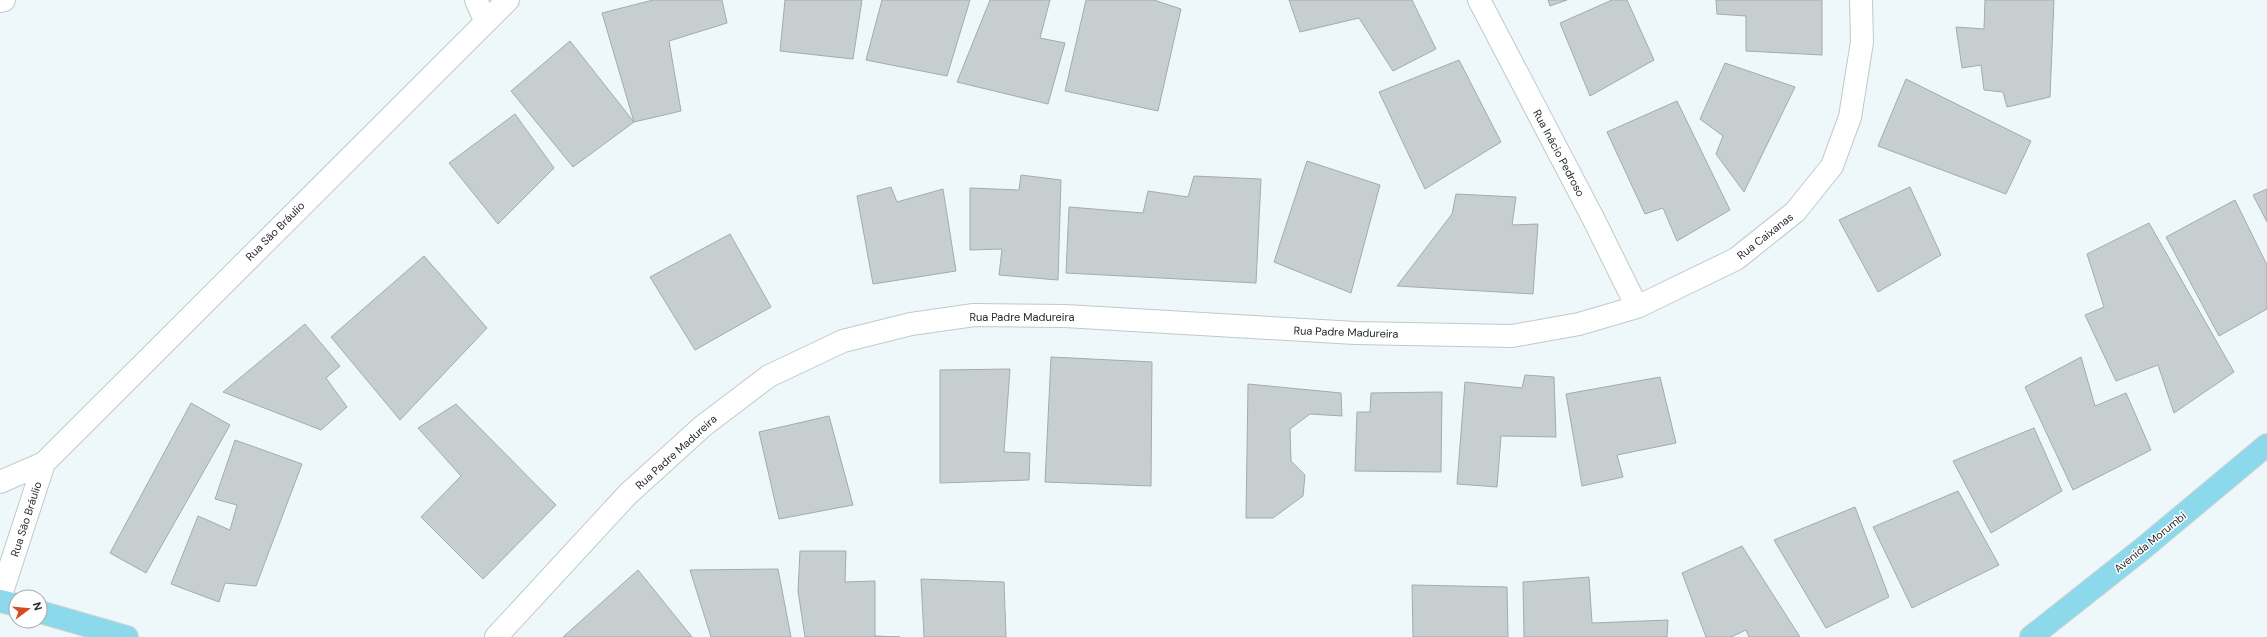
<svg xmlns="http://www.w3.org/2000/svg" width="2267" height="637" font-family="'DM Sans',sans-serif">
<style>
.building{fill:#c6ced0;stroke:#a3abad}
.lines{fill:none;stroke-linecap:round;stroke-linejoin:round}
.minor-casing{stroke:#c0c9cb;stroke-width:24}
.major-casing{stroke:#d4d4d4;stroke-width:24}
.minor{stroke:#fff;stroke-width:22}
.major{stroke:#8bd9ea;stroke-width:22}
.labels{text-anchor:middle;stroke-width:3;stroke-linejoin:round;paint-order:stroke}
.street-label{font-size:11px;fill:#26292a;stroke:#fff}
</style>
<rect width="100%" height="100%" fill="#eef7f9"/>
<path class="building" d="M653,0H722L727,23L669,41L681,111L634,122L602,13Z
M785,0H862L853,59L780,51Z
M882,0H970L947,76L866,60Z
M990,0H1050L1040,38L1065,43L1048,104L957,82Z
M1086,0H1154L1181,9L1158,111L1065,91Z
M1289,0H1412L1436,49L1393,71L1359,18L1300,32Z
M1548,0H1567L1550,6Z
M1612,0H1627L1654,60L1590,96L1560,23Z
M1716,0H1822V55L1746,51V16L1717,14Z
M1985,0H2054L2050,97L2007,107L2003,92L1984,90L1981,65L1962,68L1956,27L1984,29Z
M570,41L634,122L573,167L511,91Z
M1459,60L1501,142L1425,189L1379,92Z
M1725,63L1795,87L1744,192L1716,154L1723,136L1700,119Z
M1906,79L2031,141L2006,194L1878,146Z
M1677,101L1730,210L1677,241L1663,208L1645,214L1607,132Z
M515,114L554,168L498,224L449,163Z
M1307,161L1380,185L1351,293L1274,262Z
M1021,175L1061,180L1058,280L999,275L1002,249L970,250V188L1019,190Z
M1194,176L1261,179L1256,283L1066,273L1069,207L1143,213L1148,191L1188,197Z
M891,187L897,202L943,189L956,271L873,284L857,196Z
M1910,187L1941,255L1878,292L1839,220Z
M2267,189V222L2253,195Z
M1456,194L1516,197L1512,225L1538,224L1533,294L1397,286L1452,214Z
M2235,200L2267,265V309L2219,336L2166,237Z
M2149,223L2234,372L2174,413L2158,365L2116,381L2085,315L2104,307L2087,254Z
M730,234L771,307L695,350L650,277Z
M424,256L487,328L400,420L331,337Z
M305,324L340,366L326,378L347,407L321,430L223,392Z
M1051,357L1152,362L1151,486L1045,482Z
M2081,357L2095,406L2126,393L2151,450L2073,490L2025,387Z
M1010,369L1004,452L1030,453L1029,480L940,483V370Z
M1525,375L1554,377L1556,437L1501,436L1497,487L1457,484L1465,382L1522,388Z
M1660,377L1676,443L1617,455L1623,477L1582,486L1566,394Z
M1248,384L1341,393L1342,416L1310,414L1290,429L1291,461L1305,475L1303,496L1273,518H1246Z
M1442,392L1441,472L1355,471L1357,412H1370L1371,393Z
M191,403L230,425L146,573L110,553Z
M456,404L556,505L483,579L421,517L461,476L418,428Z
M829,416L853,505L779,519L759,432Z
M2034,428L2062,491L1991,533L1953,461Z
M235,440L302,464L256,586L225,583L219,602L171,584L198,516L230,530L237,505L215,499Z
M1958,491L1999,565L1912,608L1873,527Z
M1855,507L1889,597L1826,628L1774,540Z
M1742,546L1800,637H1749L1746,630L1731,637H1706L1682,573Z
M800,551H846L845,582L875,581V636L900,637H805L798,591Z
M778,569L791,637H711L690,570Z
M638,570L692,637H563Z
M1589,577L1592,623L1668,620L1667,637H1524L1523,582Z
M921,579L1004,582L1006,637H924Z
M1412,585L1507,587L1508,637H1413Z"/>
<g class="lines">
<defs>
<path id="minor" d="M476,0L485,20
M1479,0L1593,218L1637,307
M0,1L4,0
M0,482L44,463L508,0
M0,598L44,463
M496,637L628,494L703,426L769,376L843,341L911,324L974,315L1065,316L1355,333L1512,336L1579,324L1637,307L1736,259L1795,212L1832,166L1850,117L1862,42L1861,0"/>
<path id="major" d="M0,601L16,605
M40,612L127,637
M2031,637L2141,550L2267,445"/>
</defs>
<use href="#minor" class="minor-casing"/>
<use href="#major" class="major-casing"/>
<use href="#minor" class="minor"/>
<use href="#major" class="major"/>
</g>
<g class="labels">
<g class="street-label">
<text transform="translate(1559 153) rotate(62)" y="4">Rua Inácio Pedroso</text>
<text transform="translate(275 231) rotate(-45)" y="4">Rua São Bráulio</text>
<text transform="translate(1765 236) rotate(-38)" y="4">Rua Caixanas</text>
<text x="1022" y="321">Rua Padre Madureira</text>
<text transform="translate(1346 332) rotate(2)" y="4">Rua Padre Madureira</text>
<text transform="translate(676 452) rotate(-42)" y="4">Rua Padre Madureira</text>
<text transform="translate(26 519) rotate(-72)" y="4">Rua São Bráulio</text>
<text transform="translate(2150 542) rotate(-39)" y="4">Avenida Morumbi</text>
</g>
</g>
<g transform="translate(28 609) rotate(74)"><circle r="19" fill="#ffffff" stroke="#a8a9aa"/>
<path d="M0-3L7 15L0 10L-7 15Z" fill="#d44b24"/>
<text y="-6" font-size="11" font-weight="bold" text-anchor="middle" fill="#26292a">N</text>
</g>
</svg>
